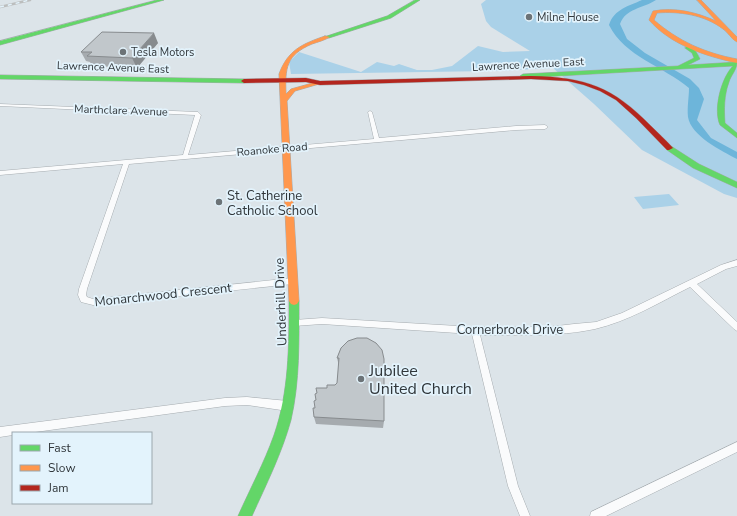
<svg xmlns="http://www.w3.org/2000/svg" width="737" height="516" font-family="'Nunito Sans',sans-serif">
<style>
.green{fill:#aad1e8}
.water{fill:#6db5da}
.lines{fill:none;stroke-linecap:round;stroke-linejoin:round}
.street-casing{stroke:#a6acb0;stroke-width:1}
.fast-casing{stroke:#a6acb0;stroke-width:1}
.slow-casing{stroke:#a6acb0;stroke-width:1}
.jam-casing{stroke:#a6acb0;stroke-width:1}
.street{fill:#fafbfc;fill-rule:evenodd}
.fast{fill:#63d668;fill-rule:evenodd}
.slow{fill:#ff974d;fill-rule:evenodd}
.jam{fill:#b3261e;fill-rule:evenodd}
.rail-casing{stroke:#bcbebe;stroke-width:2.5}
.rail{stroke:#e3f3fc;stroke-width:1.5;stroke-dasharray:4;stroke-linecap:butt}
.wall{fill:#a6abaf}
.shaded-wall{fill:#878b8e}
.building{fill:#c1c7cb;stroke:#878b8e}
.poi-dot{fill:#6c7377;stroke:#e3f3fc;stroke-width:1.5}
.labels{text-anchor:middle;stroke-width:3.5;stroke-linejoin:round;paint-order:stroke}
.far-poi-label{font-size:11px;fill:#30363a;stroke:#e3f3fc;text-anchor:start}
.far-street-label{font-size:11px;fill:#30363a;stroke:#e3f3fc}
.poi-label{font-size:13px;fill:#30363a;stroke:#e3f3fc;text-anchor:start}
.street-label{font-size:13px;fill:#30363a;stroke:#e3f3fc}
.near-poi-label{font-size:16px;fill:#30363a;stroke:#e3f3fc;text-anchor:start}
</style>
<rect width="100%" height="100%" fill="#dce4e9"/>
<path class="green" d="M486,0H737V198L724,194L642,150L594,104L553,68L491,71L291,74L289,62L299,52L361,72L377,62L394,66L399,64L417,70H432L452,66L478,46L503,52L530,51L491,27L486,21L481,4Z
M669,194L679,205L643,209L634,197Z"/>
<path class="water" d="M642,0H656C642,9 626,8 620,24L627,39L645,53L690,79L699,88L704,99L697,120L711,138L737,152V159C722,151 691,136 688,117C687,107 689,97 689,88C663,66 625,57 609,25C614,9 629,6 642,0Z"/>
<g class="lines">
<defs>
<path id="street" d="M0,104L198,112L201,115L188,155L374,139L368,112L370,111L372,112L379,138L516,126L545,125L548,127L545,129L516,130L129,164L87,289L86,295L87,297L93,299L293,278L296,279L297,281L296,283L293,284L93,305L81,302L78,295L79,289L123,164L0,175V171L183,155L195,115L0,106Z
M737,260V266L726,269L697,284L737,322V331L734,329L690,287C660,302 629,321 595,329C558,337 518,335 480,335L518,486L530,516H520L508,486L472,334L322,324L294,326L291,325L290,323L291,321L294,320L322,318L475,327H548L574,324L596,322L622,313L721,265Z
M247,397L288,401L291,403L293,406L291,409L288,411L247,405L225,406L28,433H13V435L0,437V427L225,398Z
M737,442V452L606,516H590L591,512Z"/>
<path id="fast" d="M157,0H164L0,45V41Z
M415,0H420L391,18L329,38L324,37L387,16Z
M686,47C694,46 697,53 700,59L688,65L737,62C737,70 731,75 729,82C724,95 724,110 725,123L737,133V138L720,125C713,110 721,78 733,66L523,78L520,76L523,74L678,66L694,58L692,53L685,48Z
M0,75L244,79L247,81L244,83L0,79Z
M667,146H671L699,164L737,182V188L693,168L667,150Z
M294,297L297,298L299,301C299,340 300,381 291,420C282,453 266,485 252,516H238C250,489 264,463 274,435C289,392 289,346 289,301L291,298Z"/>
<path id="slow" d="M697,0H701L737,37V42C731,39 728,32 723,29C705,15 679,11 657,13L654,20C678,41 705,53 737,59V63C705,56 671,45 649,20L653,11C675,7 696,12 716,21Z
M325,36L330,37C325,40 318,42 312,44C286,55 285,68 286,94L291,89L316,82L319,84L295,91L287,101L299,301L297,304L294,305L291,304L289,301L279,74C288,50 302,44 325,36Z"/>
<path id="jam" d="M531,76C586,77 613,87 651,126C658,133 666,140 673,148L669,150H667L636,118L616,100L600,91L584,85L568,81L531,79L320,85L306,82L244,83L241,81L244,79L306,78L320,81Z"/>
</defs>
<use href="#street" class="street-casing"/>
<use href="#fast" class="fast-casing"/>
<use href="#slow" class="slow-casing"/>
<use href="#jam" class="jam-casing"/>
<use href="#street" class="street"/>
<use href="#fast" class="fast"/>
<use href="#slow" class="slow"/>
<use href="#jam" class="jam"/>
<defs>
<path id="rail" d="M0,7L30,0"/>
</defs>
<use href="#rail" class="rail-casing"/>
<use href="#rail" class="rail"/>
</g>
<path class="wall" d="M158,43L137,68L92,66L90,62L86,61L81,52Z
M341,348L384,421L383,428L316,424L314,417L315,408L317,393L327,388L335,385L337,383L339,366L337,358Z"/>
<path class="shaded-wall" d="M154,33L158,43L137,68L132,58Z"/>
<path class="building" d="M102,32L154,33L132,58L87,56L92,52H81Z
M357,338H367L376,343L382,350L384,359V421L314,417L313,408H315L314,401L316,400L315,394L317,393L316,388H327V385H335L337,383L339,358H337L341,348L348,341Z"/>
<g class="poi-dot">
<circle cx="529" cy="17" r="4"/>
<circle cx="123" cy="52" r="4"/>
<circle cx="219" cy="202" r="4"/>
<circle cx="361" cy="379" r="4"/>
</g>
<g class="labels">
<g class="far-poi-label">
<text x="537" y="21">Milne House</text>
<text x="131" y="56">Tesla Motors</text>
</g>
<g class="far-street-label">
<text transform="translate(528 64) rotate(-3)" y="4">Lawrence Avenue East</text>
<text transform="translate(113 67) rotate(2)" y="4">Lawrence Avenue East</text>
<text transform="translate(121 110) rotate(2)" y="4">Marthclare Avenue</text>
<text transform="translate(272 149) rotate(-5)" y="4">Roanoke Road</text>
</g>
<g class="poi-label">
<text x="227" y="200">St. Catherine<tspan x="227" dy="15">Catholic School</tspan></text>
</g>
<g class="street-label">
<text transform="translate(163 294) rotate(-6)" y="5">Monarchwood Crescent</text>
<text transform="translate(280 302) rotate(-92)" y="5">Underhill Drive</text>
<text x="510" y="334">Cornerbrook Drive</text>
</g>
<g class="near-poi-label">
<text x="369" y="376">Jubilee<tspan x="369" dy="18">United Church</tspan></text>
</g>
</g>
<rect x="12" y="432" width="140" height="72" fill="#e3f3fc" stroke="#9ba7ae"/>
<rect x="20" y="445" width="20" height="6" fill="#63d668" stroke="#9ba7ae"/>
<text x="48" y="452" font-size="12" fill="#30363a">Fast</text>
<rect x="20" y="465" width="20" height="6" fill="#ff974d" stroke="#9ba7ae"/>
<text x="48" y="472" font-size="12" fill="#30363a">Slow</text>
<rect x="20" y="485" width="20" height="6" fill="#b3261e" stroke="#9ba7ae"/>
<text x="48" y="492" font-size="12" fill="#30363a">Jam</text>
</svg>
